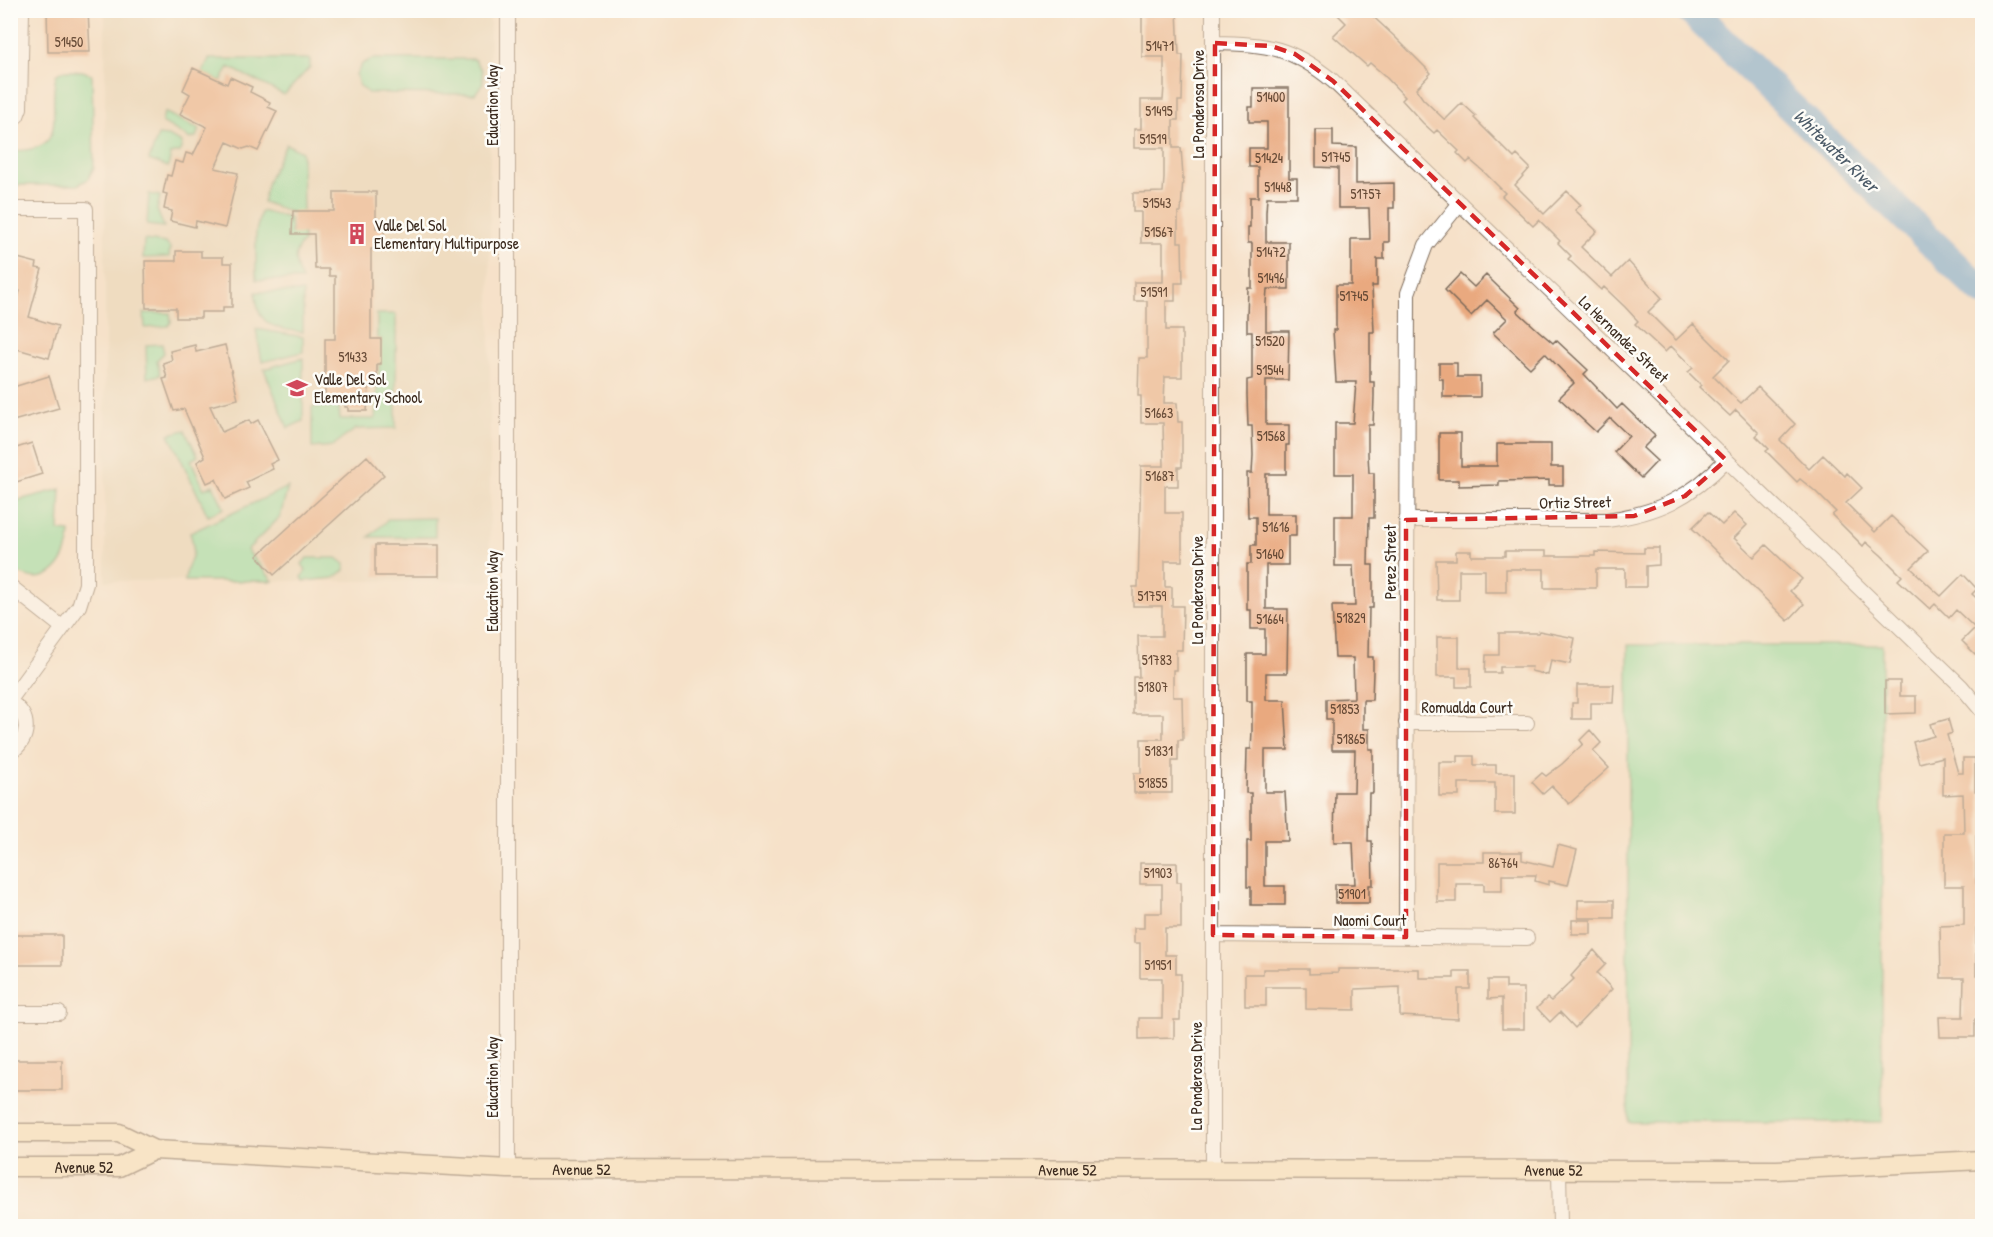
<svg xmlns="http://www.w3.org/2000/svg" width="1993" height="1237" font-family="'Patrick Hand',sans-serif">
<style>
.built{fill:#e6d5b7}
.green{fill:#8be0a3;stroke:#638560;stroke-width:1.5}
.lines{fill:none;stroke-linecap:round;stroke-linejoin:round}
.river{stroke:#63a2d5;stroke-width:30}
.building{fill:#e9a97f}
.street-casing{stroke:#7c6a5a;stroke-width:16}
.secondary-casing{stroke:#7c6a5a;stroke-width:21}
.street{stroke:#fff;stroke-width:14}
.secondary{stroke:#fae7c3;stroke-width:18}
.marked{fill:none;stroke:#d62828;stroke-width:4.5;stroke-dasharray:12 8;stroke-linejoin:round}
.labels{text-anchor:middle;stroke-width:5;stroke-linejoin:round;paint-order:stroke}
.number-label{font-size:14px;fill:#664a36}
.street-label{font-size:16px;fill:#3b2a1e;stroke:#fdfcf7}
.poi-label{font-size:16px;fill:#3b2a1e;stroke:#fdfcf7;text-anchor:start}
.water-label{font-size:18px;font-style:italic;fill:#4b5a67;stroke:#fdfcf7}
</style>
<rect width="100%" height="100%" fill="#fdfcf7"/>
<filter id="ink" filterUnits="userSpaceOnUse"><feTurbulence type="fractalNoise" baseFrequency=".0167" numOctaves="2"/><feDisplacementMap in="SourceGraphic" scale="12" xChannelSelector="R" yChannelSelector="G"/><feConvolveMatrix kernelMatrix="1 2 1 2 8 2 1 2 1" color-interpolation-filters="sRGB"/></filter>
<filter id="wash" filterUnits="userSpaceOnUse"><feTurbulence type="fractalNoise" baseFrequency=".008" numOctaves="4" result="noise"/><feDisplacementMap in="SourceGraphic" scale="24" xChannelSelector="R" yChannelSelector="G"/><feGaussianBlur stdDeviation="1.35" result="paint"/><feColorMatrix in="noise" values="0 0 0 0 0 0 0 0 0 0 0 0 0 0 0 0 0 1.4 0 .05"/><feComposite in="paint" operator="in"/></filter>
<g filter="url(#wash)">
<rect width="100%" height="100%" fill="#f6e1c9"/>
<path class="built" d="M105,11H490V581H105Z"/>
<path class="green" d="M209,59H310V67L284,95L229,67L221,81L202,73Z
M372,59H474L482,70L483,83L475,94L368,93L359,85L356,75L362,64Z
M62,71H83L92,75L94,167L88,179L78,185H11V151C72,151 47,115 56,75Z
M164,112L199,129L196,137L190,139L162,122Z
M158,135L168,136L182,143L180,152L171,154L168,167L149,160Z
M286,144L302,152L303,212H290L263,202L268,181Z
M149,194L160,196L157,210L164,227L147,225Z
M261,211L290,218L291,233H303V242C291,254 295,266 302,280H256V232Z
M144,240L166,243L170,248L169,257L143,258Z
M256,292H303V332C274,329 256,325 256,292Z
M144,313H170L171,322L168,326L145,328Z
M377,314H396V428L356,429L332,446L312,448V407H339L340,419H375L381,339H377Z
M256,329L303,337V352L262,362Z
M162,344L164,353L157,360L160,375L147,378L146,345Z
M303,358V421L288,428L264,369Z
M185,430L198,456L191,460L204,489L213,485L224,508L208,516L169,434Z
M288,487L280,517L247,550L273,581H185C186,560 199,559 190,533Z
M61,489L59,531L70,532C69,566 43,594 11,567V502Z
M435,518V537H369L389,519Z
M307,558H337L345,564V570L334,578L304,581L302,577L306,570L302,564Z
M1628,645H1882V1122H1628Z"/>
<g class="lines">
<path class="river" d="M1690,10L1982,291"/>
</g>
<g id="blocks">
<path class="building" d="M47,10H88L90,52H48Z
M1142,10H1177L1179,55H1183L1182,101H1178V120H1173V148H1181L1183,177L1181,212H1178V242H1182L1183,283H1175V301H1166V330H1182V377H1165L1164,403H1177L1178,422H1182V467H1178V486H1165V513H1182V561H1165V587H1172V606H1183L1182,650H1176V670H1173V697H1182L1183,740H1178V761H1172V793H1134V773H1141V739H1163V714H1133V677H1139L1138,636H1162V606H1133V587H1138L1141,466H1164L1163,423H1141V396H1138L1139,358H1147V301H1134V282H1163V243H1141V212H1133V193L1163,192L1164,178V148H1134V129H1141V100H1163L1164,86V57H1142Z
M1333,10H1366L1394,36L1431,73L1416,89L1423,99L1445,120L1462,103L1476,116L1474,118L1514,158L1517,155L1530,168L1515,185L1544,214L1567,191L1581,205L1575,210L1597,231L1581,247L1612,277L1628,261L1662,298L1648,312L1676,340L1693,324L1729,360L1713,376L1732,395L1741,403L1758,387L1795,424L1780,440L1809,469L1823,455L1845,476L1847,473L1862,488L1846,503L1875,532L1891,516L1913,537L1928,551L1911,568L1932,588L1941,596L1963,574L1977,589L1972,594L1983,604V647L1975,654L1962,641L1975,628L1956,610L1949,618L1935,604L1930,609L1898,580L1902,576L1881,555L1866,542L1863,546L1832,515L1836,512L1815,491L1800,479L1797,482L1766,451L1769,449L1756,436L1759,433L1736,410L1730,416L1699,387L1701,385L1688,372L1693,368L1671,346L1665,352L1635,324L1638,321L1625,307L1604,287L1601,290L1568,259L1571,256L1558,243L1560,241L1539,220L1533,226L1502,196L1505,193L1484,172L1470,160L1467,163L1457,153L1459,151L1437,130L1434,133L1423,123L1402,100L1405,97L1384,75L1370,63L1367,66L1333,36L1346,23Z
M193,68L227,84L230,77L252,87L250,92L270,102L268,107L277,111L258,151L249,147L243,149L227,142L215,168L238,173L225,228L196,221L195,227L170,221L172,211L164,209L167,194L163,193L167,175L171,176L175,161L183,163L186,153L193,155L207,127L180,114L190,94L183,90Z
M1253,88H1289V178H1297V197H1267L1266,212V242H1289V289H1267L1266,303V331H1289L1288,380H1266V425H1289V445H1286V474H1266V514H1296V536H1288V565H1266V609H1288L1287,673H1266V700H1285L1288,750H1265V792H1285L1288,841H1265V886H1285V905H1251V887H1247V841H1251V793H1246L1247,749H1251L1252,731V701H1247V654H1265V629H1251V610H1247V564H1251V545H1256V517H1248L1247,473H1252L1253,455L1252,426H1248L1247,395V380L1252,379V332H1247V317L1248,288H1252V243H1248V227H1250V197H1258V167H1249V148H1267V122H1249V107H1253Z
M1316,130H1333V146L1356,147V184L1394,183V208H1389V242H1384V259H1377V286H1372L1374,332H1370V382H1374V396L1373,425H1368V454L1369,473H1374V518H1369L1368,565H1373V608H1369L1368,657H1373V672L1372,700H1363V729H1369V749H1373V793H1369L1368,841H1372L1373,885H1369V903H1335V884H1355L1353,842H1334L1335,792H1354L1355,750H1332V719H1326V699L1354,698L1353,658H1335L1332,606H1355L1353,566H1335V516H1353V474H1335V423H1353L1356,382H1336L1333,330H1336V285H1351V239H1370L1369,208H1338V168L1316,167Z
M334,192H376V228H384V249H371V339H381V364H377V387H369L367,411H348V407H345V399H325V339H335V276H329V269H315L314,234H292L293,211H334Z
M176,251H201V257H223V263H232V307H223V312H201V318H176V308H146L145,261H176Z
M10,256L37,263L36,268L42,269L29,317L58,326L49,358L10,347V324L20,291L10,288Z
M1460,274L1474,287L1486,275L1520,308L1517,311L1539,331L1553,343L1556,340L1588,370L1584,374L1617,409L1622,404L1655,436L1643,448L1657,461L1641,478L1614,452L1629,436L1610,418L1596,432L1559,398L1574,383L1545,353L1530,368L1493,333L1507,319L1487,300L1471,316L1445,290Z
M195,345L196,352L225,345L238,399L210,406L222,432L249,420L251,424L258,420L278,460L270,464L273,469L246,482L249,488L225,499L216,479L207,483L197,462L205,457L184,409L174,411L163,379L167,378L163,363L172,360L170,351Z
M1439,363H1457V377H1480V397H1443V379H1439Z
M49,376L59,408L13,421L10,388Z
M1439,433H1461V466H1497V444H1551V467H1563V485H1549V480L1499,481V485L1459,486V480H1439Z
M32,443L42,474L10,484V450Z
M367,456L384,475L274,575L257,556Z
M1708,512L1722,525L1734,513L1747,525L1734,538L1754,557L1766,545L1802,579L1790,591L1804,604L1788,621L1692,528Z
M375,545H439V576H375Z
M1644,548H1659V565L1646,566V587H1625V569H1596V588H1544V569H1506V592H1485V570H1459V600H1437L1436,560H1456V551H1471V556H1505V551H1546V556H1595V552L1644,553Z
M1539,631L1575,638L1570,664L1551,660L1548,675L1531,671L1532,667H1500V673H1485L1486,655H1499V633H1538Z
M1437,637H1459V668H1471V687H1456V677H1437Z
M1885,681H1900V696H1916V713L1885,714Z
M1577,685H1614L1613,703H1591V719H1572V703H1577Z
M1948,719L1952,733L1947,735L1958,773H1963V758H1975V791H1980L1981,836H1976V883H1981V927L1976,928V975H1981V1019H1975V1037H1940L1939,1017H1963L1964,978H1941L1940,926L1964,925V886H1944V833H1964L1963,794L1943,795V757L1919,763L1913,742L1934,736L1930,724Z
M1590,730L1601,743L1593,751L1609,768L1569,804L1552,786L1543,794L1532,782L1542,773L1546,776L1562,764L1583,744L1580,740Z
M1458,756H1474V765H1496V773H1515V814H1495V783H1459V796H1439V762H1458Z
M1558,845L1577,850L1568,885L1549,881V885L1535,881L1536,875H1502V891H1484V884H1456V902H1437V862H1484V852H1522V860L1553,867Z
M1140,863H1177V882H1181V928H1165V955H1176V974H1181L1180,1020H1174V1038L1139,1039V1018H1162V978H1140V943H1134V928H1144V913H1162V884H1140Z
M1578,900H1614V918H1578Z
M1572,920H1591V934H1572Z
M10,935H62V965H10Z
M1594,950L1606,964L1597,973L1612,989L1575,1028L1560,1012L1550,1022L1537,1008L1547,998L1551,1001L1574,979L1571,976Z
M1263,969H1309V974L1338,973V969H1419V978H1454V971H1470V989H1458V1019L1400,1016V987L1355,989V1010L1306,1009V987H1266V1006H1245V974H1263Z
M1488,980H1506V988H1524V1029H1502V998L1488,999Z
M10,1060H62V1090H10Z"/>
</g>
</g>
<g filter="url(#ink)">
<use href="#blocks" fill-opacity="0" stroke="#7c6a5a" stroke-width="1.5"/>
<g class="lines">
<defs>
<path id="street" d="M508,13V1169
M1215,43C1266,43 1293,48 1333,81L1961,686L1982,711
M10,119L17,116L20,108L22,10
M10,209H86V584L79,606L10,700
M1406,520H1607C1658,513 1690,498 1726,460
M10,586L62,627
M10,702C32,716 30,739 10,753
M1406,723H1527
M1213,935L1527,938
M1406,937L1408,293L1426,245L1460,203
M10,1013H59
M1213,1169V10
M1559,1169L1560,1226"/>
<g id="secondary">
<path id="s1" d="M10,1133H119L154,1150L508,1169L1777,1170L1982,1160"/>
<path id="s2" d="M10,1167H119L154,1150"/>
</g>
</defs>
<use href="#street" class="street-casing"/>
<use href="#secondary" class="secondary-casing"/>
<use href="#street" class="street"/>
<use href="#secondary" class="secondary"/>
</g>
</g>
<path d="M0 0H1993V1237H0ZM1215,43L1271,46L1295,54L1333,81L1726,460L1685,496L1634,516L1406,520V937L1213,935Z" fill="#f6e1c9" fill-opacity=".55" fill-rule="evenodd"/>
<path class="marked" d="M1215,43L1271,46L1295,54L1333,81L1726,460L1685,496L1634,516L1406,520V937L1213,935Z"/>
<defs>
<symbol id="building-bare" viewBox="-9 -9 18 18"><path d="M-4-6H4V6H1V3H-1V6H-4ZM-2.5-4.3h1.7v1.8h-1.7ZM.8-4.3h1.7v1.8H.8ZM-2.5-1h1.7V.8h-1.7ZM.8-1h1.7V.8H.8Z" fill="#d1495b" stroke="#fdfcf7" stroke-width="2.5" paint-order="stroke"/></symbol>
<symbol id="school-bare" viewBox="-9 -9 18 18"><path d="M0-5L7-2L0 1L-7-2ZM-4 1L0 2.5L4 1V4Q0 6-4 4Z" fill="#d1495b" stroke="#fdfcf7" stroke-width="2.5" paint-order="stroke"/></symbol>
</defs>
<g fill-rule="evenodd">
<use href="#building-bare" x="342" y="219" width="30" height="30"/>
<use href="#school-bare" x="282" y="373" width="30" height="30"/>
</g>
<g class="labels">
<g class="number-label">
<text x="69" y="47">51450</text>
<text x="1160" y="51">51471</text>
<text x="1271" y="102">51400</text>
<text x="1159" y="116">51495</text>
<text x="1153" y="144">51519</text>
<text x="1336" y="162">51745</text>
<text x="1269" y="163">51424</text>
<text x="1278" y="192">51448</text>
<text x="1366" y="199">51757</text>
<text x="1157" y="208">51543</text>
<text x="1159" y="237">51567</text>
<text x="1271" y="257">51472</text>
<text x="1271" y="283">51496</text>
<text x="1154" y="297">51591</text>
<text x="1354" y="301">51745</text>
<text x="1270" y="346">51520</text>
<text x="353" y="362">51433</text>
<text x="1270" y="375">51544</text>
<text x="1159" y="418">51663</text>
<text x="1271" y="441">51568</text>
<text x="1160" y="481">51687</text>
<text x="1276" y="532">51616</text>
<text x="1270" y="559">51640</text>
<text x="1152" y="601">51759</text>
<text x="1351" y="623">51829</text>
<text x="1270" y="624">51664</text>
<text x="1157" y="665">51783</text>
<text x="1153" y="692">51807</text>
<text x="1345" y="714">51853</text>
<text x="1351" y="744">51865</text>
<text x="1159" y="756">51831</text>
<text x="1153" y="788">51855</text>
<text x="1503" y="868">86764</text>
<text x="1158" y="878">51903</text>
<text x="1352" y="899">51901</text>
<text x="1158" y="970">51951</text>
</g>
<g class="street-label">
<text transform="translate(1198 104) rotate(-90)" y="6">La Ponderosa Drive</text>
<text transform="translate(492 105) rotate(-90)" y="6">Education Way</text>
<text transform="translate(1624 339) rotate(44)" y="6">La Hernandez Street</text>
<text transform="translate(1575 502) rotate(-1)" y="6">Ortiz Street</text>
<text transform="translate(1390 562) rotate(-90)" y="6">Perez Street</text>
<text transform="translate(1197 590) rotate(-90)" y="6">La Ponderosa Drive</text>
<text transform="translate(492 591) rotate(-90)" y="6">Education Way</text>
<text x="1467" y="713">Romualda Court</text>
<text x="1370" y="926">Naomi Court</text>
<text transform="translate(1196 1076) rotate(-90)" y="6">La Ponderosa Drive</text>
<text transform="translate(492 1077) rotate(-90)" y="6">Education Way</text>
<text dy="6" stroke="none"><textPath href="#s2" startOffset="74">Avenue 52</textPath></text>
<text dy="6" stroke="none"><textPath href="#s1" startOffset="576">Avenue 52</textPath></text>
<text dy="6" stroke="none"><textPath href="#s1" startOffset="1062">Avenue 52</textPath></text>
<text dy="6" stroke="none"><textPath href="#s1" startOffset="1548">Avenue 52</textPath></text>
</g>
<g class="poi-label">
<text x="374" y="231">Valle Del Sol<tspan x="374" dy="18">Elementary Multipurpose</tspan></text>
<text x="314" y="385">Valle Del Sol<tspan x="314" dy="18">Elementary School</tspan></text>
</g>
<g class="water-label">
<text transform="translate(1836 151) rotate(44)" y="6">Whitewater River</text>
</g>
</g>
<rect width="1993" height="1237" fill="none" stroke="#fdfcf7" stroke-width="36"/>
</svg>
